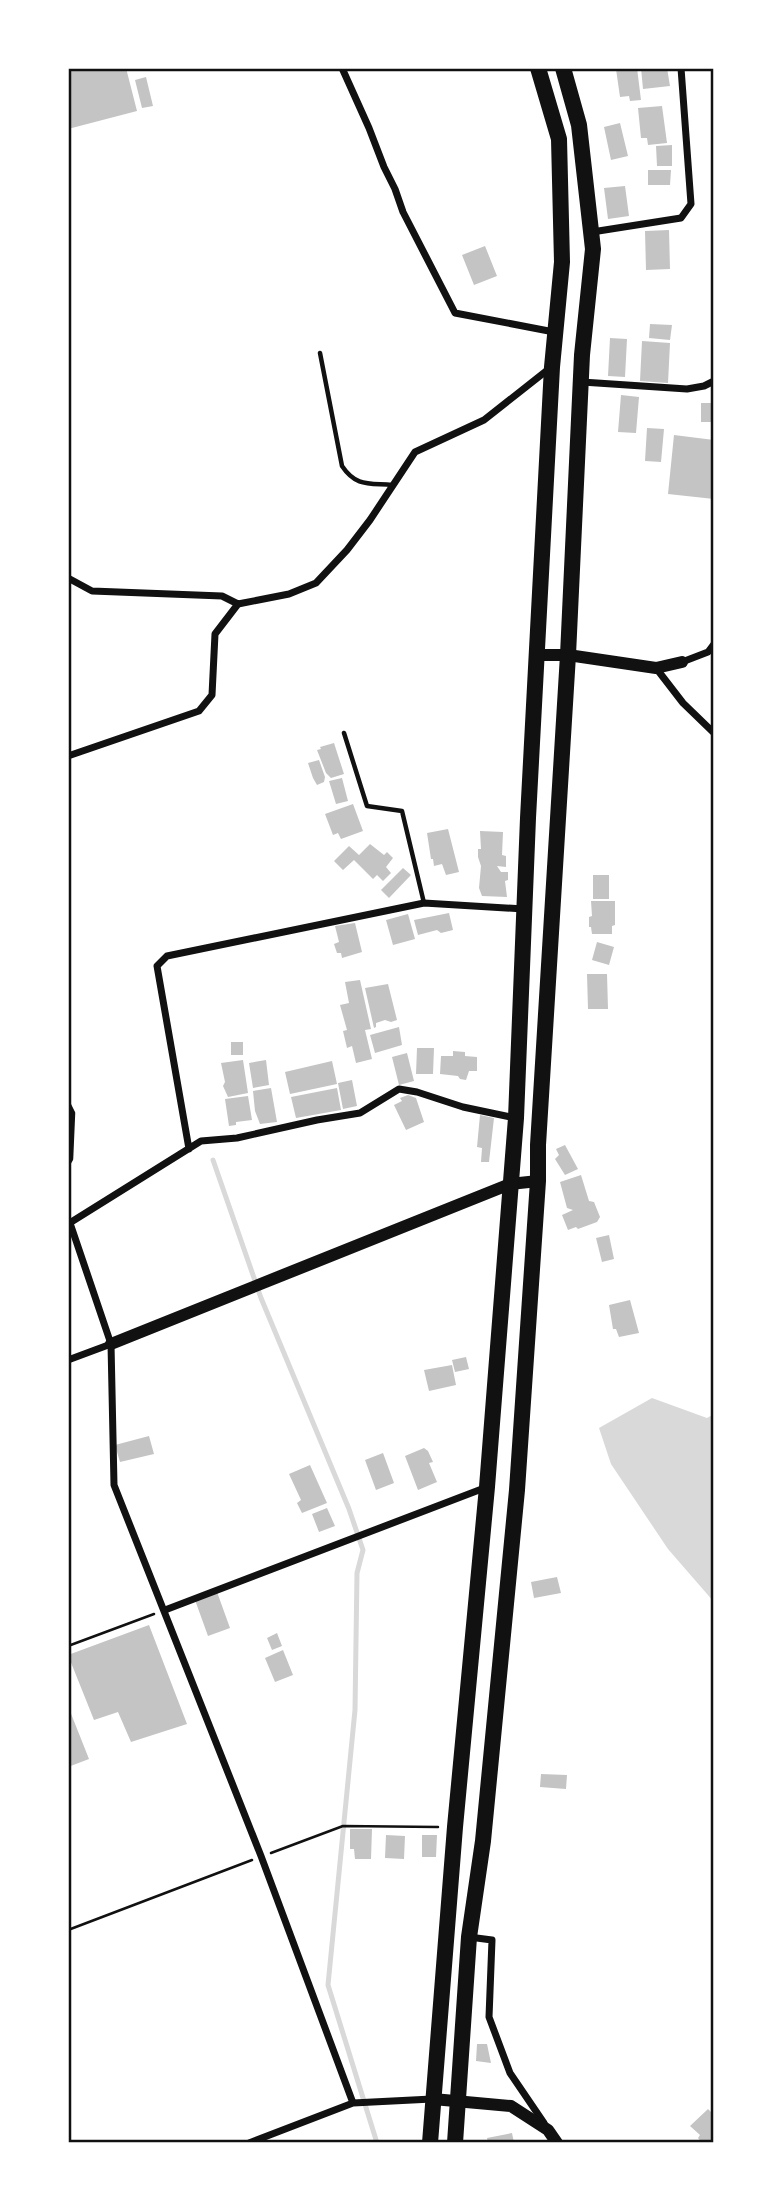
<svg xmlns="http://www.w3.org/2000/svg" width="782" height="2211" font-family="'Noto Serif',serif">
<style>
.water{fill:#d9d9d9}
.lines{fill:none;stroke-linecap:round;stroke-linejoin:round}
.stream{stroke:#d9d9d9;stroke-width:5}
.building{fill:#c4c4c4}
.path{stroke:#111;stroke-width:2.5}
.service{stroke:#111;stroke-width:4.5}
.minor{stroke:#111;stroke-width:7}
.tertiary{stroke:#111;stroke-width:12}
.primary{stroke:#111;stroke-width:16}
.neatline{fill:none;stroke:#111;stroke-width:2.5}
</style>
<rect width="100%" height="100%" fill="#fff"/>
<path class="water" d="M652,1398L707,1418L714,1414V1602L668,1549L611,1464L599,1428Z"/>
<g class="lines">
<path class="stream" d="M213,1160L261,1298L349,1509L363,1550L357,1573L355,1710L328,1985L377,2143"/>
</g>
<path class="building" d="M68,68H126L137,111L68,129Z
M637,68L641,100L630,101L629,96L620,97L616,69Z
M641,68H667L670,86L643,89Z
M146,77L153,106L142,108L135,80Z
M662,106L667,143L648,145L647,138H641L638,108Z
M620,123L628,156L611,160L604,127Z
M672,145V166H657L656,146Z
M648,170H671L670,185H648Z
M625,186L629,216L608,219L604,188Z
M669,230L670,269L646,270L645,231Z
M485,246L497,276L474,285L462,255Z
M650,324L672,325L670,340L649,338Z
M610,338L627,339L625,377L608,376Z
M642,341L670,343L668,383L640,381Z
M621,395L639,397L636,433L618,432Z
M701,403H714V422H701Z
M647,428L664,429L661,462L645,461Z
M674,435L714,440V499L668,494Z
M334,743L344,774L331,778L326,773L317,750L321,749L320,747Z
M319,760L325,777L324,782L317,785L313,778L308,763Z
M342,778L348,801L336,804L329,781Z
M353,804L363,831L341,839L338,833L333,835L325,814Z
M448,829L459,872L446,875L442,864L434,866L433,859H431L427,833Z
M480,831L503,832L502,855L506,856V867L497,866L501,872H508V880L505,881L507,897L482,896L479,888L481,866L478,857V849H481Z
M370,844L384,855L387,852L393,858L386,867L391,873L383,881L377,875L373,879L354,860L343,870L334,861L349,846L359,855Z
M403,868L411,875L389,898L381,890Z
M593,875H609V899H593Z
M591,901H615V925L612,926V934H592L591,927H589V917L592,916Z
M449,913L453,930L441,933L437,930L418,935L414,920Z
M408,914L415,939L393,945L386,920Z
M355,923L362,952L342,958L341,953H337L334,944L339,942L335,926Z
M597,942L614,947L609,965L592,960Z
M587,974H607L608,1009H588Z
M360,980L371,1029L365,1030L372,1059L356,1063L352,1046L347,1048L343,1031L347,1030L340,1005L349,1003L345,982Z
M388,984L397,1020L391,1022L385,1020L376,1023V1027L374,1028L365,988Z
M399,1027L402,1045L375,1053L370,1035Z
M231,1042H243V1055H231Z
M417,1048H434L433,1074H416Z
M453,1051L465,1052V1056L477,1057V1071H469L466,1080L460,1079L458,1076L440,1074L441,1056H453Z
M407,1053L414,1081L399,1085L392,1057Z
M243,1060L248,1093L228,1097L223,1086L225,1082L221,1063Z
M266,1060L269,1085L253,1088L249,1063Z
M332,1061L337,1084L290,1094L285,1072Z
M352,1080L357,1106L343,1109L338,1083Z
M271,1088L277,1122L260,1124L255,1111L253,1091Z
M337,1088L341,1110L296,1118L291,1097Z
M408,1095L416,1098L424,1122L406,1130L394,1105L402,1101L400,1098Z
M248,1096L252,1120L236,1122V1125L229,1126L225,1099Z
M480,1115L494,1118L489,1162H481L482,1148L477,1147Z
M565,1145L578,1169L565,1175L555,1159L559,1155L556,1149Z
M581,1175L589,1201L594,1202L600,1217L597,1222L578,1229L576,1227L568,1230L562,1215L573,1210L567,1208L560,1182Z
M609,1235L614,1259L602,1262L596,1238Z
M630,1300L639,1333L619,1337L616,1329H613L609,1305Z
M466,1357L469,1369L455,1372L452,1360Z
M452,1365L456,1385L429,1391L424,1370Z
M149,1436L154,1454L120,1462L115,1445Z
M424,1448L428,1451L433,1462L429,1463L437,1482L418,1490L405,1456Z
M383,1453L394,1483L376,1490L365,1460Z
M310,1465L327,1503L302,1513L297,1503L301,1500L289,1474Z
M327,1508L335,1526L319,1532L312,1514Z
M557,1577L561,1593L534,1598L531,1582Z
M217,1592L230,1628L208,1636L195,1600Z
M149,1625L187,1724L131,1742L118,1712L94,1720L68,1655Z
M277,1633L282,1646L272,1650L267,1638Z
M283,1650L293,1675L275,1682L265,1658Z
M68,1706L89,1759L68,1767Z
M541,1774L567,1775L566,1789L540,1787Z
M350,1829H372L371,1859H355L354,1849H350Z
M386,1835L405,1836L404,1859L385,1858Z
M422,1835H437L436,1857H422Z
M477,2044H487L491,2063L476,2061Z
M708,2109L714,2115V2143H702L698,2138L700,2135L690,2126Z
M512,2133L514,2143H488L487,2138Z"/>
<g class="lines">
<path class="path" d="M68,1646L154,1614
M271,1853L343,1826L438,1827
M68,1930L252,1860"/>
<path class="service" d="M320,353L342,466C356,487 369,483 392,485
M344,733L367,806L402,811L424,903
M68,1103L73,1113L71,1159L68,1164"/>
<path class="minor" d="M342,68L369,128L384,167L395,189L403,212L455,313L554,332
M592,232L681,218L691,204L681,68
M582,382L687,389L704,386L714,381
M68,578L92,591L222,596L238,604L289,594L316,583L347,550L370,520L415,452L484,420L550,368
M682,662L708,652L714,644
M656,668L683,703L714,733
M68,756L199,711L212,695L215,634L238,604
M189,1149L157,966L167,956L424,903L524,909
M70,1223L111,1344L114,1485L261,1856L353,2103
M68,1224L201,1141L237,1138L317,1120L360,1113L399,1089L417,1092L463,1107L515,1118
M68,1360L111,1344
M165,1610L487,1487
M469,1937L492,1940L489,2017L510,2073L544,2123
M249,2143L353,2103L432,2099"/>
<path class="tertiary" d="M537,655H568L656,668L682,662
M111,1344L510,1184L538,1181
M433,2099L511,2106L548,2130L557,2143"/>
<path class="primary" d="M430,2143L455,1827L487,1487L516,1118L528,818L552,367L562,262L559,139L538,68
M455,2143L469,1937L483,1841L517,1490L538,1181V1145L568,655L582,355L593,249L579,125L563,68"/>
</g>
<rect width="782" height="2211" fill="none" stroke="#ffffff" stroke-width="140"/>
<rect x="70" y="70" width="642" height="2071" class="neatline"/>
</svg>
